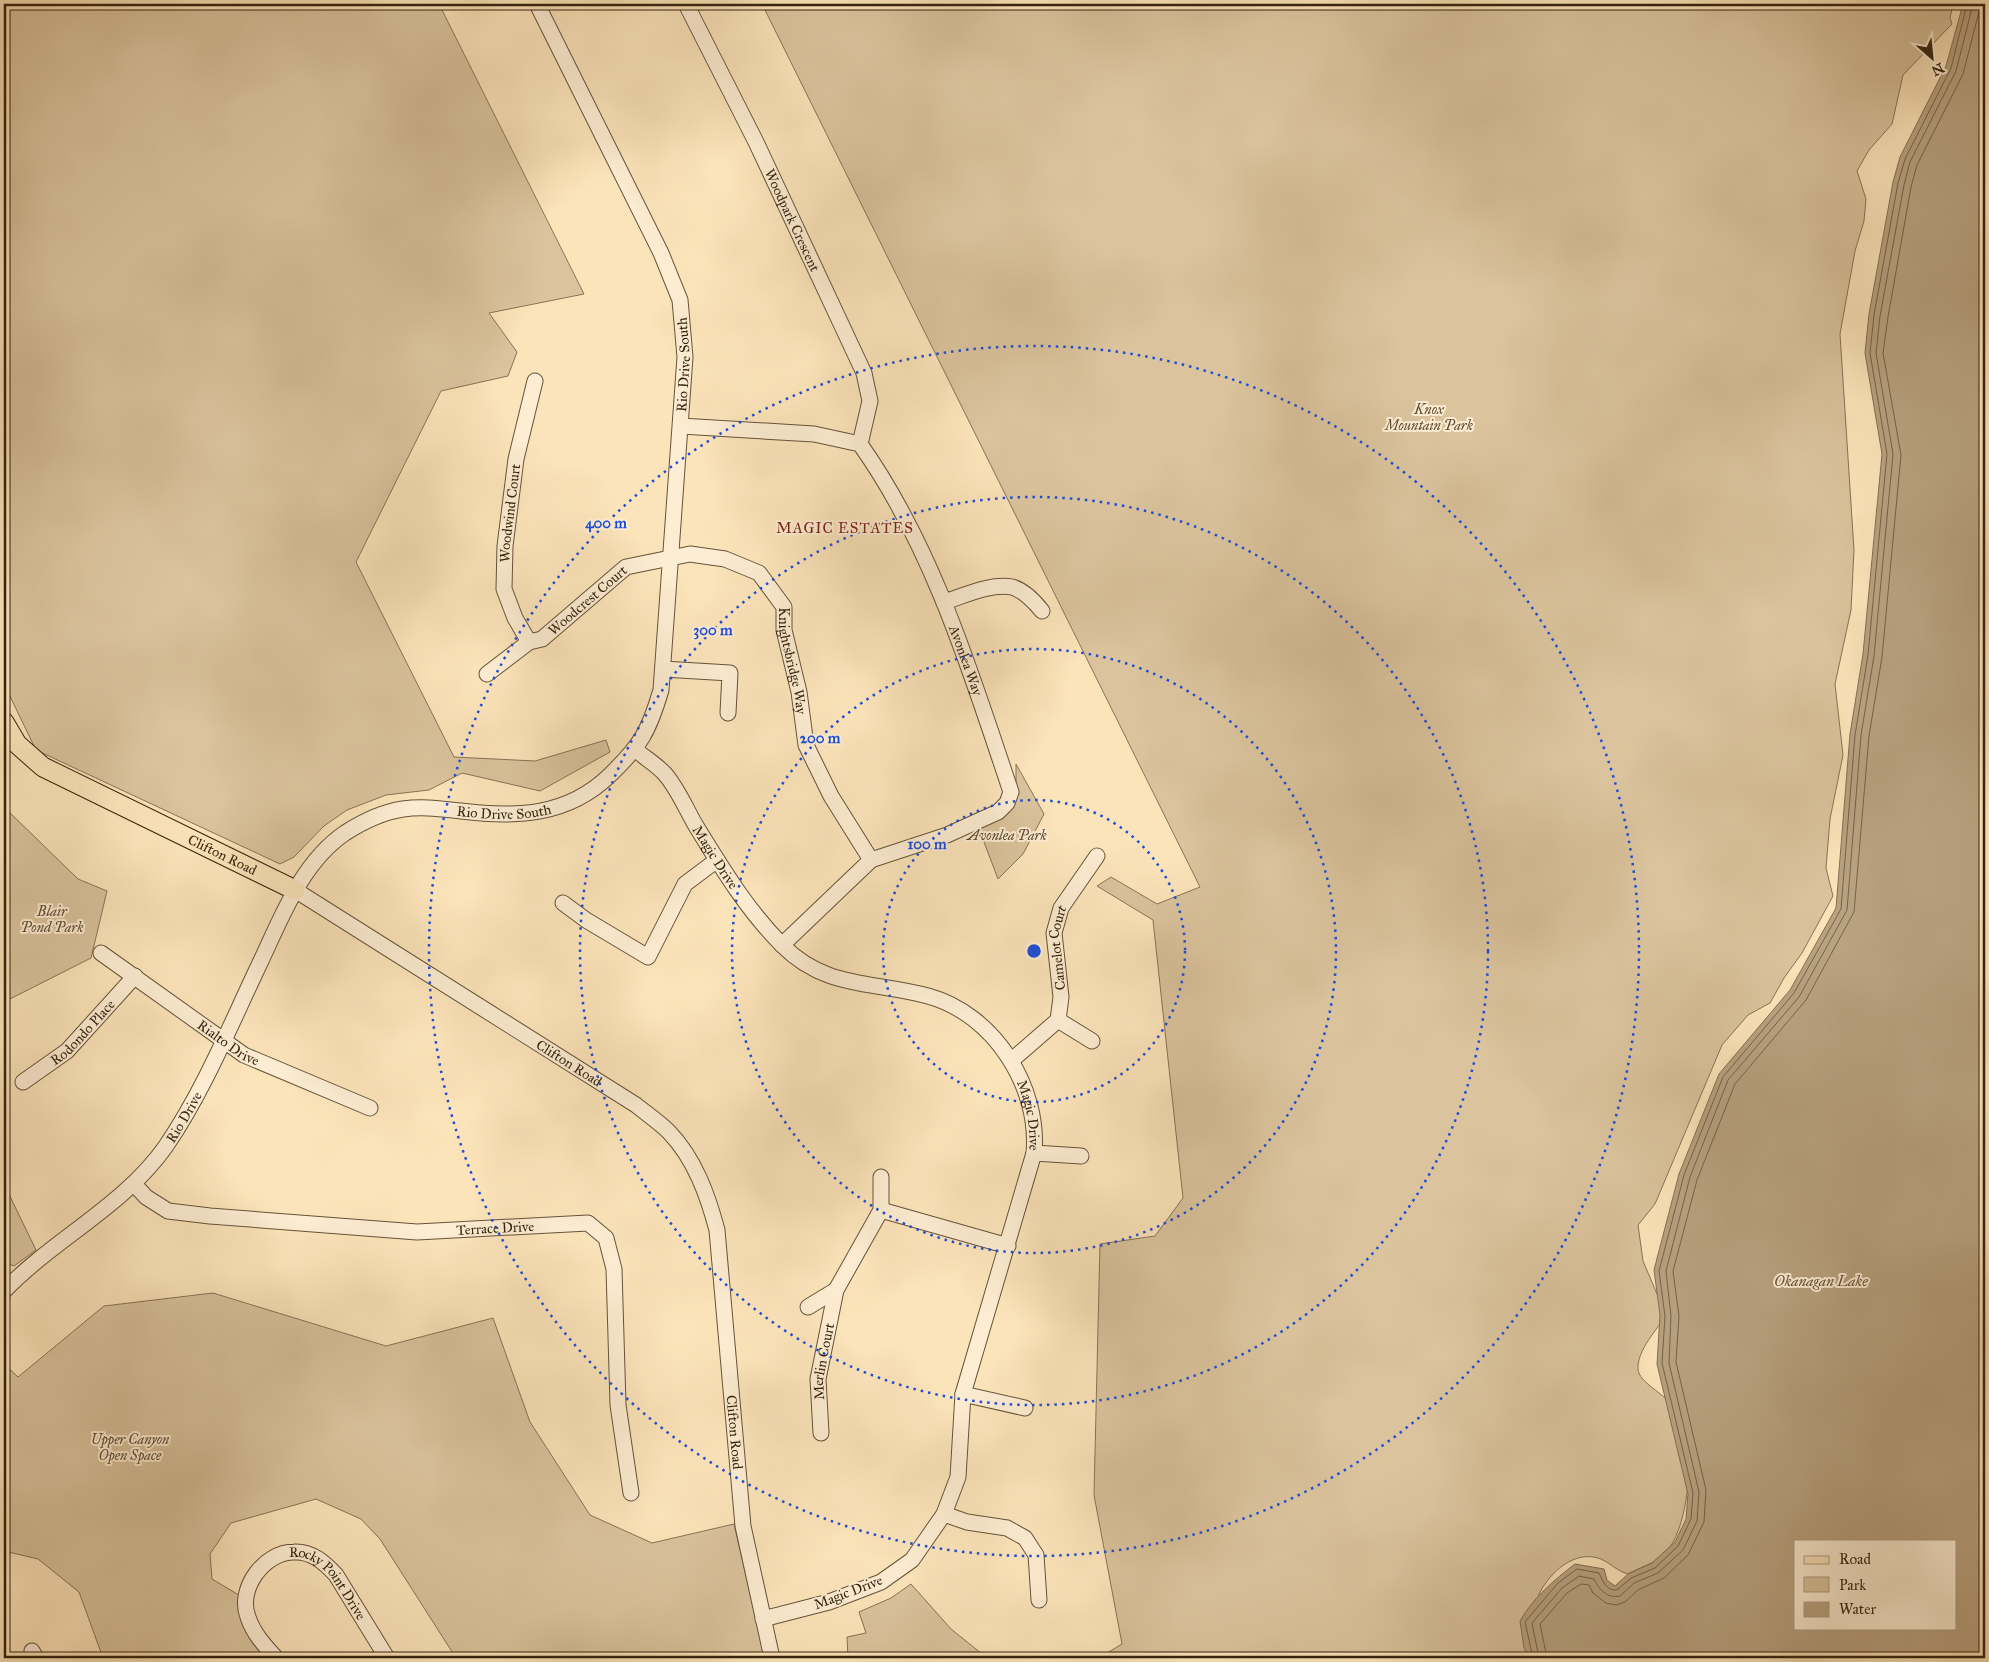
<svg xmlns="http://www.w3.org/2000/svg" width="1989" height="1662" font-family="'IM FELL Great Primer',serif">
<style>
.green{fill:#dac39d;stroke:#877356}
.water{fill:#b8a280;stroke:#836f52;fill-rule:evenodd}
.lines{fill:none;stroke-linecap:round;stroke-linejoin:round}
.shore{stroke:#766247;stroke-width:1}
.minor-casing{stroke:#665339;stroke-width:17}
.major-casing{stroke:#34230e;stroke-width:21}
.minor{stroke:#fdedd2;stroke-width:15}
.major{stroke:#fce4ba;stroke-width:19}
.ring{fill:none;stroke:#1d4ed8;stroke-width:2.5;stroke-dasharray:2.5 5}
.labels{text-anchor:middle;stroke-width:4;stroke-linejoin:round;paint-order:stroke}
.street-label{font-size:14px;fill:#34230e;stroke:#fdedd2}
.park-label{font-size:14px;font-style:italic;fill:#5e4b32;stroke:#fdedd2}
.neighbourhood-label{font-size:15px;letter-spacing:1px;fill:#7a1f14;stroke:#fdedd2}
.water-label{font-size:15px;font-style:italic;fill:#624f36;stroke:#fdedd2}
.centre{fill:#1d4ed8;stroke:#fdedd2;stroke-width:2.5}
.ring-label{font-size:15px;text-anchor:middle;font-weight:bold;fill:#1d4ed8;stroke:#fdedd2;stroke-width:4;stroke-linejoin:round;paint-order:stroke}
</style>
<rect width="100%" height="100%" fill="#fce4ba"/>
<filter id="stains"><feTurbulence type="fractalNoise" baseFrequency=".004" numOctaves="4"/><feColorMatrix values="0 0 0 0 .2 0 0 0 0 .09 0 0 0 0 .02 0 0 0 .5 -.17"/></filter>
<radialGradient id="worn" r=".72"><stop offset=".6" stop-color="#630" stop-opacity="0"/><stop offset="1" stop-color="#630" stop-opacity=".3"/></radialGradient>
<path class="green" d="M4,4H439L584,294L489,313L517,352L508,376L441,391L356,562L454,757L535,761L606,740L610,752L540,791L462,773L429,790L386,795L347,810L324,826L294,857L280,864L36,750L4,684Z
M762,4H1953L1950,18L1952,24L1903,75L1892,124L1869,150L1857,171L1866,199L1864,221L1855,251L1840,334L1854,550L1851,610L1835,684L1843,755L1830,819L1826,868L1833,896L1802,953L1784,978L1770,1003L1748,1015L1722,1045L1655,1204L1638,1225L1643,1261L1666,1315C1657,1330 1637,1350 1638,1369C1639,1383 1663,1392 1671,1405C1678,1417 1685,1438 1687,1452C1692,1479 1684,1539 1662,1556C1653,1564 1638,1568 1628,1574C1617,1571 1610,1563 1601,1559C1575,1549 1550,1572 1539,1594L1529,1658H1099L1122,1644L1094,1495L1100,1244L1155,1236L1183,1198L1153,920L1097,886L1111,877L1157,904L1200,887Z
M1016,764L1044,814L1023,854L998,879L976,821L1016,792Z
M4,807L78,879L107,891L91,958L4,1002Z
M4,1184L36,1250L14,1266L4,1262Z
M213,1293L386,1346L493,1318L530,1422L590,1515L652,1543L734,1524L765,1658H456L380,1539L361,1519L316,1499L231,1523L210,1554L212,1579L244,1598L274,1658H103L79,1592L38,1559L4,1551V1364L18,1377L104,1306Z
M911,1584L951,1629L987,1658H848L847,1637L866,1633L859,1612L891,1598Z"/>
<path class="water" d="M1963,4H1985V1658H1529L1524,1648L1520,1621C1533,1598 1554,1580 1575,1564L1604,1569L1607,1580L1615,1586L1628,1574L1652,1563L1675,1542L1686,1519L1688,1494L1657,1364L1660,1315L1654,1270L1679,1174L1719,1074L1790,990L1836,908L1850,734L1863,654L1882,454L1865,353L1869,314L1893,182L1900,157L1946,66ZM1795,1541H1955V1628H1795Z"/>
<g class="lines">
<path class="shore" d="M1533,1658L1525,1622L1558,1583L1577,1569L1599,1573C1603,1581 1606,1591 1617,1590L1631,1578L1655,1568L1678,1546L1691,1519L1693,1493L1662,1363L1665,1316L1659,1271L1684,1175L1723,1077L1794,993L1841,909L1855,735L1868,655L1887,454L1870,353L1874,315L1898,183L1905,159L1951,68L1967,4
M1539,1658L1532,1623L1562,1588L1579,1576L1594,1579C1599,1589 1607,1599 1620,1596L1634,1583L1658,1573L1683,1550L1697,1521L1699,1492L1669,1363L1671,1316L1666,1271L1690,1177L1728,1080L1799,997L1847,910L1861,735L1874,656L1893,454L1876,353L1880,316L1904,185L1910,162L1956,71L1973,4
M1547,1658L1540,1624L1567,1593L1581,1584L1589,1585L1593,1593L1606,1603L1616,1605L1625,1602L1638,1590L1664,1578L1688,1555L1704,1522L1706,1490L1676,1362L1679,1316L1673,1271L1697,1180L1735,1084L1806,1000L1854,912L1869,736L1882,657L1901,455L1883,353L1888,317L1911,187L1917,165L1963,74L1981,4"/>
<defs>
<g id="minor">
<path id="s1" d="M686,4L756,142L864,373L870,401L860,444"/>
<path id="s2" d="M681,426L814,434L860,444C933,547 971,673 1011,792L1007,803L998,812L947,835L871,860L782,945"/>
<path d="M944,602C964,596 990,583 1012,587C1023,590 1035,602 1042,611"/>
<path id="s3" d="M529,642L515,618L504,589L505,546L516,459L535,381"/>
<path d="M663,669L730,673L728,713"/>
<path id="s4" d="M487,674L529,642L542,639L626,567L690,554L725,559L759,573L784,607V630L799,692L806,745L831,796L871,860"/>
<path id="s5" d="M636,750C645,758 657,765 665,774C678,789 686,809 696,826C722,868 747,910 782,945C825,989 873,981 928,996C994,1014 1040,1087 1034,1153L963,1394L958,1477L944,1514L912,1560L881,1582L829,1602L763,1619"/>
<path id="s6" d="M295,890L636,1105C647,1114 659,1122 669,1132C695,1159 708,1196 717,1230L743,1526L772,1658"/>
<path d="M563,903L586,920L648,957L685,884L717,860"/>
<path id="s7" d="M101,953L244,1055L370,1108"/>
<path d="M1058,1020L1092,1041"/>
<path id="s8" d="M1012,1060L1058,1020L1061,997L1054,933L1061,908L1097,856"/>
<path id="s9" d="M23,1082L67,1051L135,976"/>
<path d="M1034,1153L1081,1156"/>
<path d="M881,1177V1210"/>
<path id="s10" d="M134,1184L146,1197L168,1211L210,1216L417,1232L588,1223L606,1238L614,1269L618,1405L631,1493"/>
<path id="s11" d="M4,1291C54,1239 124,1206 166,1146C204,1090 230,1026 259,965C281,919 301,863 345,833C362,822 383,812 403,809C423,806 442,809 461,811C516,818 568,816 610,775C641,745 649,731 661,690L685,357L680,300L661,253L537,4"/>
<path d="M808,1307L836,1290"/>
<path d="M963,1394L1025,1408"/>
<path id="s12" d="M821,1433L818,1379L836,1290L881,1210L1008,1246"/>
<path d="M944,1514L967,1522L1007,1528L1025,1538L1036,1555L1039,1600"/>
<path d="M32,1651L36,1658"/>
<path id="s13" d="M276,1658C265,1646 253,1633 248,1617C237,1589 264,1552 294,1552C312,1551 325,1563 336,1575L387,1658"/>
</g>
<g id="major">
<path id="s14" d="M4,722L17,744L43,767L295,890"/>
</g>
</defs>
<use href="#minor" class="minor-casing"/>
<use href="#major" class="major-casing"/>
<use href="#minor" class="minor"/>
<use href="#major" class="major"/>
</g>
<g class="ring">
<circle cx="1034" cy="951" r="151"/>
<circle cx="1034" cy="951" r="302"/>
<circle cx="1034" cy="951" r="454"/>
<circle cx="1034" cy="951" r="605"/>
</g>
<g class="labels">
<g class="street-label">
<text dy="5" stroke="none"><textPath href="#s1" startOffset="241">Woodpark Crescent</textPath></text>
<text dy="5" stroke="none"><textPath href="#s11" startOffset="1289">Rio Drive South</textPath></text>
<text dy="5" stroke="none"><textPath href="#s3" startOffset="135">Woodwind Court</textPath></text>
<text dy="5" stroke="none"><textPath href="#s4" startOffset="126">Woodcrest Court</textPath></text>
<text dy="5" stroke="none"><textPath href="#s4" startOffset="411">Knightsbridge Way</textPath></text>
<text dy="5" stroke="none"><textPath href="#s2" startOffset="422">Avonlea Way</textPath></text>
<text dy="5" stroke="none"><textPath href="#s11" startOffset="746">Rio Drive South</textPath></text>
<text dy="5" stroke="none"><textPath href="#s14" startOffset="260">Clifton Road</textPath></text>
<text dy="5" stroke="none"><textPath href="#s5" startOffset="135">Magic Drive</textPath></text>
<text dy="5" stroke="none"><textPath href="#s8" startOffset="134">Camelot Court</textPath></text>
<text dy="5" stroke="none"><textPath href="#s9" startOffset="78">Rodondo Place</textPath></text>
<text dy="5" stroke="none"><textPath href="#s7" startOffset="156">Rialto Drive</textPath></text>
<text dy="5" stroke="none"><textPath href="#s6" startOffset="324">Clifton Road</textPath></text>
<text dy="5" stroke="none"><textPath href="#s11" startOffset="252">Rio Drive</textPath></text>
<text dy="5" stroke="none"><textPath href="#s5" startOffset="569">Magic Drive</textPath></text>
<text dy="5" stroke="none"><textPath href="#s10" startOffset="372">Terrace Drive</textPath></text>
<text dy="5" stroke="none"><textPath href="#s12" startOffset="72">Merlin Court</textPath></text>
<text dy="5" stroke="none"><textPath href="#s6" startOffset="759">Clifton Road</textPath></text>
<text dy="5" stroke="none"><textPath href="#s13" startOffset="189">Rocky Point Drive</textPath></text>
<text transform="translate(848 1592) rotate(-21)" y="5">Magic Drive</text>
</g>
<g class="park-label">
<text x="1429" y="414">Knox<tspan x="1429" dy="16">Mountain Park</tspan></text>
<text x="1007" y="840">Avonlea Park</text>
<text x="52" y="916">Blair<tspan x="52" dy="16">Pond Park</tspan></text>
<text x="130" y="1444">Upper Canyon<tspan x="130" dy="16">Open Space</tspan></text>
</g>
<g class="neighbourhood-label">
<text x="845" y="533">MAGIC ESTATES</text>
</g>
<g class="water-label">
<text x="1821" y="1286">Okanagan Lake</text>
</g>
</g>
<circle cx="1034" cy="951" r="8" class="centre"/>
<g class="ring-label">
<text x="606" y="528">400 m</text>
<text x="713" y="635">300 m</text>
<text x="820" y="743">200 m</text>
<text x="927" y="849">100 m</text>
</g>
<rect width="1989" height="1662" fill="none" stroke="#fce4ba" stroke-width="20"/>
<rect x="5" y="5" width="1979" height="1652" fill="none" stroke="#34230e" stroke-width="2.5"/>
<rect x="10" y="10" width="1969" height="1642" fill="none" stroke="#34230e"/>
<rect x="1794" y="1540" width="162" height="90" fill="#fdedd2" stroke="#ad9c84"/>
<rect x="1804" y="1556" width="25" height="8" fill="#fce4ba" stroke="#ad9c84"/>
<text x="1839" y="1564" font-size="15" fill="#34230e">Road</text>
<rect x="1804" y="1577" width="25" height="15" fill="#dac39d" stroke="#ad9c84"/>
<text x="1839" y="1590" font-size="15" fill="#34230e">Park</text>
<rect x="1804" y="1602" width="25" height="15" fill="#b8a280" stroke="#ad9c84"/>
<text x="1839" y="1614" font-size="15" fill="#34230e">Water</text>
<g transform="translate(1932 58) rotate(153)" stroke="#fdedd2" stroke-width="4" paint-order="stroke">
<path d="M0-4L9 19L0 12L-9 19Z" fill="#34230e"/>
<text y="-8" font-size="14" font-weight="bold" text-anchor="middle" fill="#34230e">N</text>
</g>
<rect width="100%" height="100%" filter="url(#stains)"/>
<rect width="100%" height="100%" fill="url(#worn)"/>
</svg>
